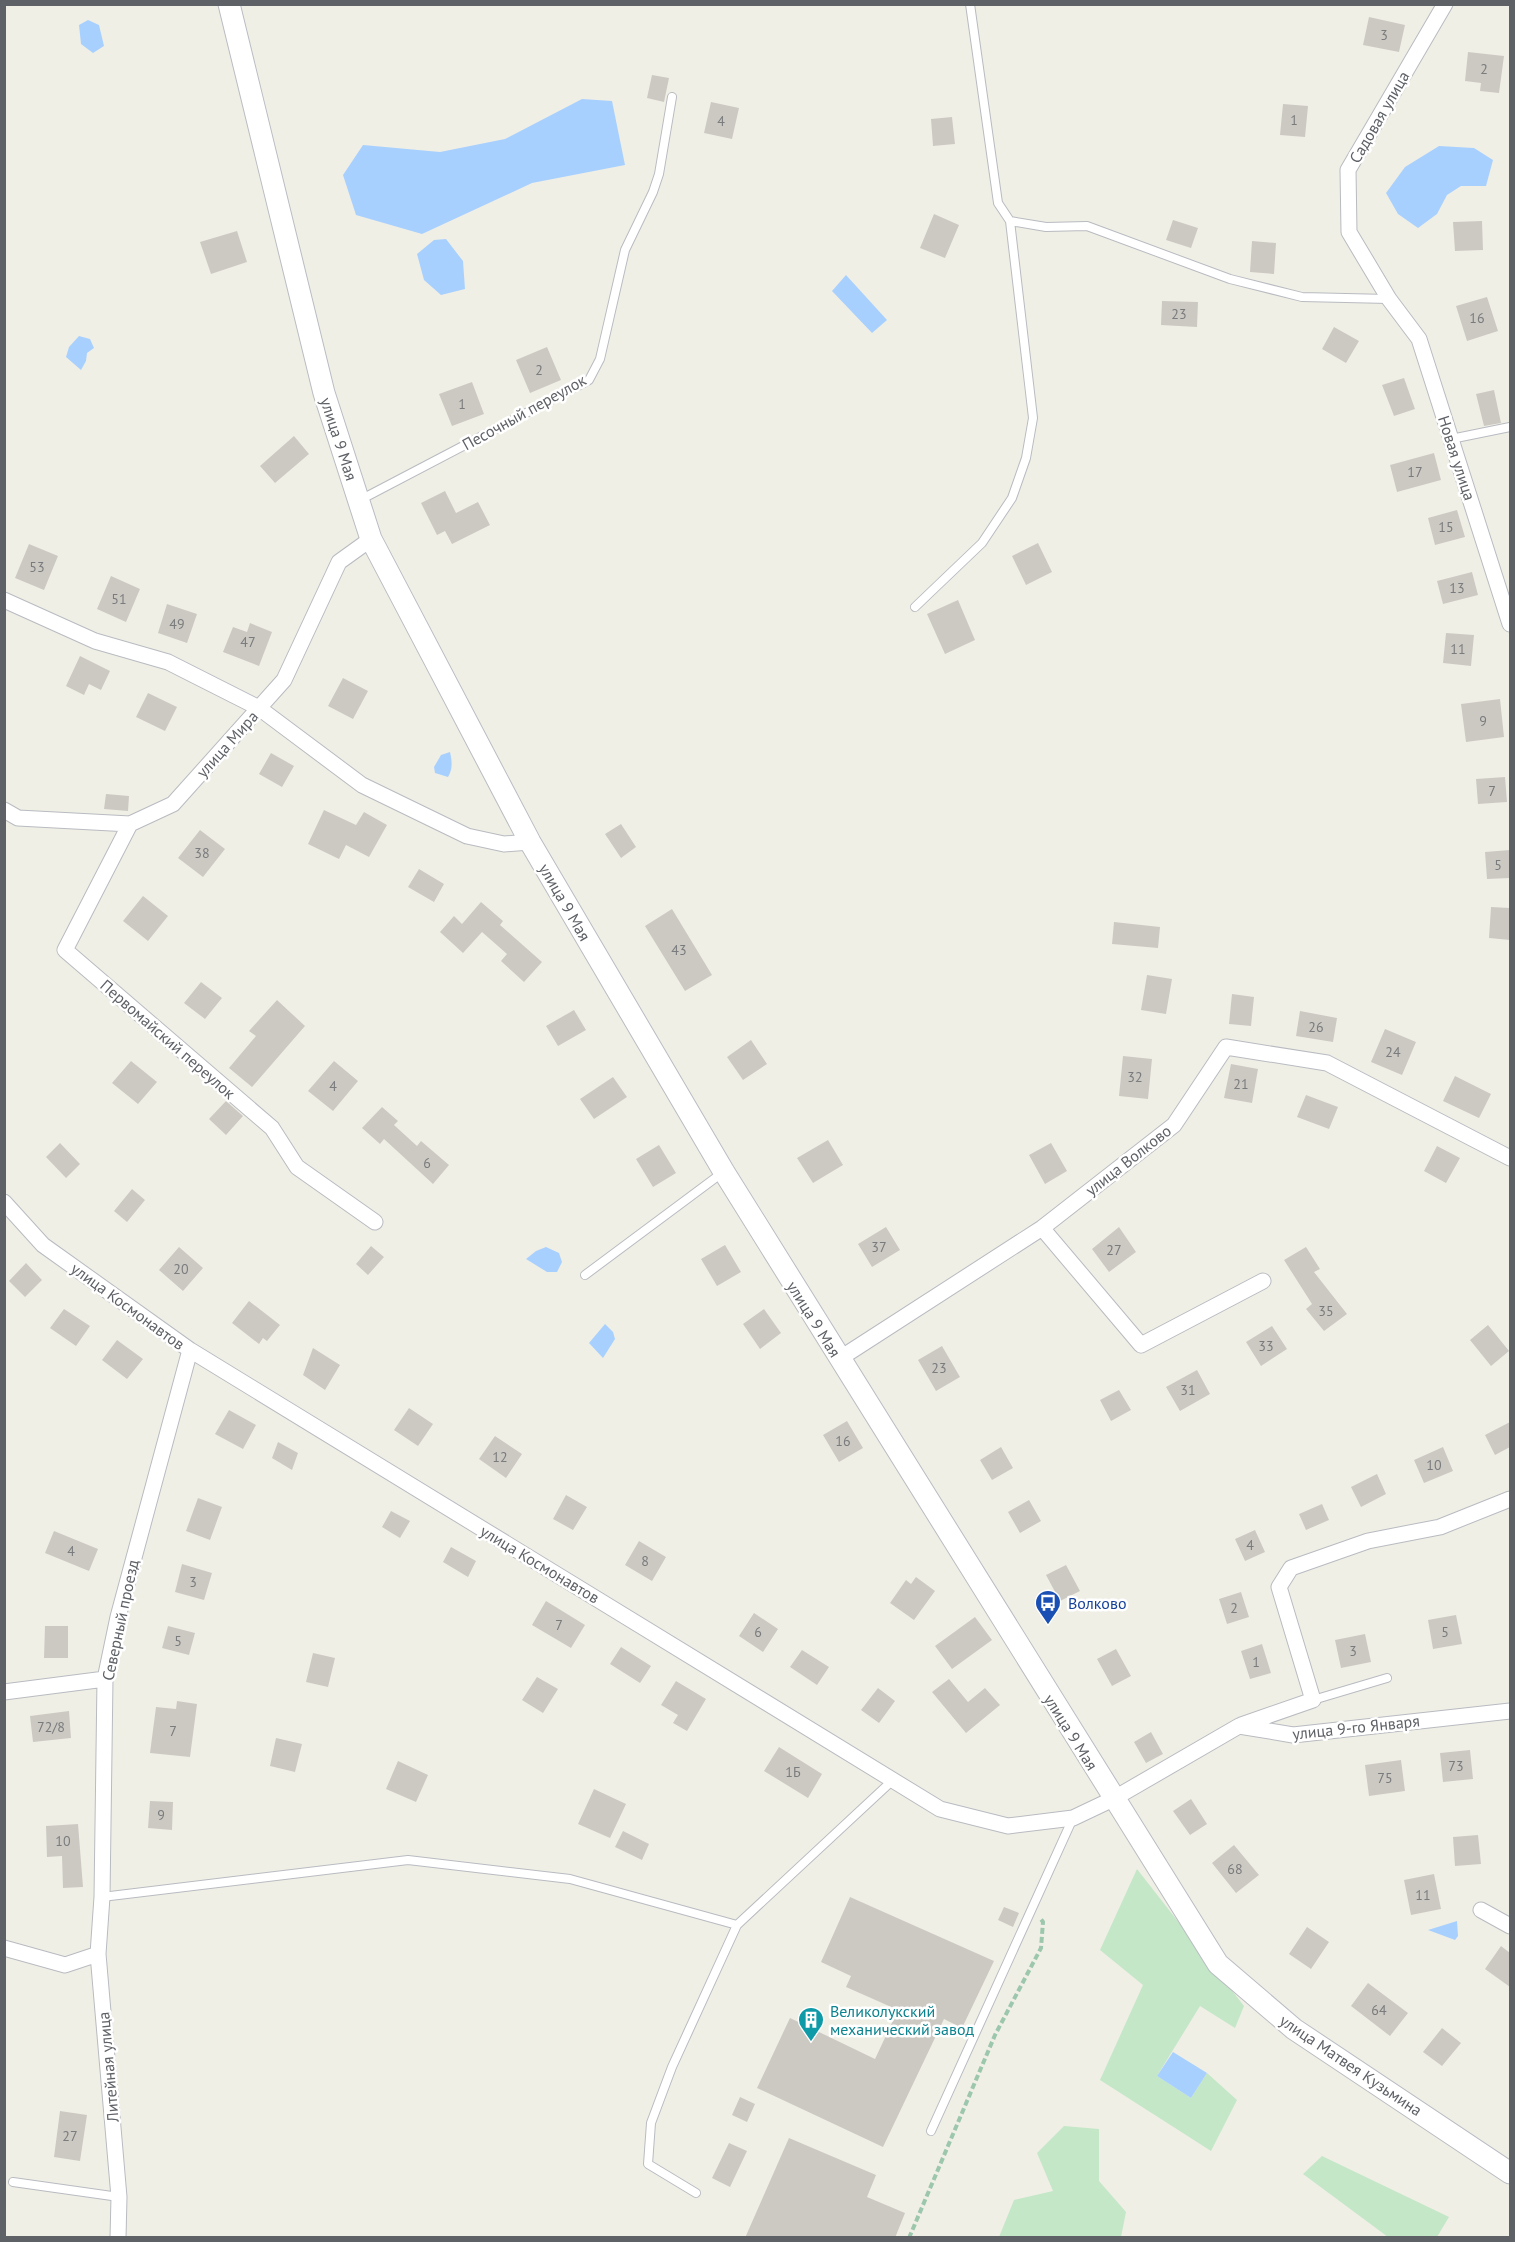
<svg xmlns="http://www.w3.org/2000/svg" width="1515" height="2242" font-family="'PT Sans',sans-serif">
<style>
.green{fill:#c3e7c7}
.water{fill:#a8d0fe}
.building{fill:#ccc9c3}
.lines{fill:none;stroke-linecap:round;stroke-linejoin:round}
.lane-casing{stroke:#b8bbc0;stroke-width:10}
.street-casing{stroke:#b8bbc0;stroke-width:17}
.secondary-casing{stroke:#b9bcc2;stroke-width:23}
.path{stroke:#9dc7ad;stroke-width:4;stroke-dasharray:6 3;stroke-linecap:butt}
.lane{stroke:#fff;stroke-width:8}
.street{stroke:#fff;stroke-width:15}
.secondary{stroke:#fff;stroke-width:21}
.labels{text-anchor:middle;stroke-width:5;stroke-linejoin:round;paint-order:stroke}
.number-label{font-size:14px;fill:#7a7b7d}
.street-label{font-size:16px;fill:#5e6166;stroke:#fff}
.transit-label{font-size:16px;fill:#164399;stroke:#fff;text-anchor:start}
.culture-label{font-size:16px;fill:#0d838f;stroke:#fff;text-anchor:start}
</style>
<rect width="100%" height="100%" fill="#f0efe6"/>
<path class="green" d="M1137,1869L1244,2006L1235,2028L1200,2006L1157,2076L1191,2098L1207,2073L1237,2100L1211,2151L1100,2080L1143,1985L1100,1950Z
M1064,2126L1099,2129V2181L1126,2212L1121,2237H999L1014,2200L1053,2191L1037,2153Z
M1322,2156L1449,2217L1437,2237H1388L1303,2174Z"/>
<path class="water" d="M88,20L99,25L104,46L93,53L81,44L79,25Z
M582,99L612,101L625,165L532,183L422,234L356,215L343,175L363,145L440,152L505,139Z
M1439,146L1474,148L1493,160L1486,186H1461L1447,195L1437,214L1418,228L1398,214L1386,193L1405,167Z
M446,239L463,261L465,289L441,295L424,280L417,254L434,240Z
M846,275L887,320L872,333L832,291Z
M79,336L90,339L94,348L87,353L86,361L81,370L66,357L69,347Z
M450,752C452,761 453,769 448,777L435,773L434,767L441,755Z
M546,1247L559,1253L562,1262L557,1272H547L526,1259L536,1251Z
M605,1324L613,1332L615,1339L603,1358L589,1343Z
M1457,1921L1458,1936L1455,1940L1428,1930Z
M1173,2052L1207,2073L1191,2098L1157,2076Z"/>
<path class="building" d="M1369,17L1405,25L1399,52L1363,45Z
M1468,52L1504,56L1499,93L1480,91L1481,83L1465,81Z
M652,75L669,78L664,102L647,98Z
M711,102L739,108L732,139L704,133Z
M1283,104L1308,106L1305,137L1280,135Z
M952,117L955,144L933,146L931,119Z
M934,214L959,225L945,258L920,248Z
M1173,220L1198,228L1191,248L1166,240Z
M1482,221L1483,250L1455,251L1453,222Z
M237,231L247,262L211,274L200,242Z
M1252,241L1276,243L1274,274L1250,272Z
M1487,297L1498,331L1467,341L1456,306Z
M1162,301L1198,302L1197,327L1161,325Z
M1334,327L1359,341L1346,363L1322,349Z
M547,347L561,380L530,393L516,360Z
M1404,378L1415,409L1394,416L1382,385Z
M472,382L484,414L452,426L439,394Z
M1494,390L1501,423L1484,426L1476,394Z
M294,436L309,454L275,483L260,466Z
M1434,453L1441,480L1397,492L1390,465Z
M445,491L456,513L478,502L490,525L452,544L445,531L437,535L421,503Z
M1457,510L1465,537L1435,545L1428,518Z
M1038,543L1052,572L1026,585L1012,556Z
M29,544L58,556L44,590L15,578Z
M1472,572L1478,595L1443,604L1437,581Z
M111,576L140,589L126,622L97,609Z
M958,600L975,640L945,654L927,614Z
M167,604L197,614L187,643L158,633Z
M250,623L272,632L259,666L223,652L233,627L247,632Z
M1446,633L1474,635L1471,666L1443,663Z
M80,656L110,671L101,690L89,684L84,695L66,686Z
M343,678L368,691L353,719L328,706Z
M148,693L177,707L165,731L136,717Z
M1500,699L1504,737L1466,742L1461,704Z
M271,753L294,766L282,787L259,774Z
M1505,777L1507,802L1478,804L1476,779Z
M106,794L129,796L128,811L104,809Z
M324,810L356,825L364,812L387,825L369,857L346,845L339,859L308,844Z
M621,824L636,847L621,858L605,834Z
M200,830L225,849L203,877L178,858Z
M1510,850V878L1487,879L1485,852Z
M419,869L444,884L434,902L408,887Z
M143,896L168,916L148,941L123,921Z
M481,902L503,921L500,925L542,962L524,982L501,961L507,954L482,932L463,953L440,932L454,916L462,924Z
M1491,907L1510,908V940L1489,938Z
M672,909L712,975L685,991L645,926Z
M1114,922L1160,927L1158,948L1112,944Z
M1147,975L1172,979L1166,1014L1141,1010Z
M201,982L222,998L205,1019L184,1003Z
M1232,994L1254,997L1251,1026L1229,1024Z
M277,1000L305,1026L252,1087L229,1068L256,1036L249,1031Z
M574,1010L586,1030L558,1046L546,1026Z
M1300,1011L1337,1018L1333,1042L1296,1036Z
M1385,1029L1416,1042L1402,1075L1371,1062Z
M751,1040L767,1064L743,1080L727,1057Z
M1123,1056L1152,1059L1148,1099L1119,1096Z
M131,1061L157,1082L138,1104L112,1083Z
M334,1061L358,1081L333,1111L308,1091Z
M1231,1064L1258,1069L1252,1103L1224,1098Z
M1455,1076L1491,1094L1479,1118L1443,1101Z
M613,1077L627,1097L594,1119L580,1099Z
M1306,1095L1338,1107L1329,1129L1297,1117Z
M226,1101L243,1116L226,1135L209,1119Z
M382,1107L398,1121L394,1125L417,1146L421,1141L449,1165L433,1184L384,1139L380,1144L362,1128Z
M828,1140L843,1165L813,1183L797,1158Z
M60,1143L80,1164L66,1178L46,1157Z
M1051,1143L1067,1171L1045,1184L1029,1155Z
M659,1145L676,1173L653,1187L636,1159Z
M1437,1146L1460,1158L1446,1183L1424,1171Z
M132,1189L145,1200L127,1222L114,1211Z
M886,1227L900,1250L872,1267L858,1244Z
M1119,1227L1136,1252L1109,1272L1092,1249Z
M725,1245L741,1272L717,1286L701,1259Z
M371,1246L384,1257L368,1275L356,1264Z
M179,1247L203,1268L183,1291L159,1270Z
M1306,1247L1320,1269L1314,1272L1347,1314L1324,1331L1306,1309L1312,1304L1284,1260Z
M26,1263L42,1280L25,1297L9,1281Z
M249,1301L280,1325L267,1341L263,1338L259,1344L232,1323Z
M64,1309L90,1326L76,1346L50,1328Z
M764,1309L781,1333L760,1349L743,1324Z
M1488,1325L1509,1351L1491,1366L1470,1340Z
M1272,1326L1287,1349L1261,1366L1246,1342Z
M117,1340L143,1359L127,1379L102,1360Z
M942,1346L960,1377L936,1391L918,1360Z
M313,1348L340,1365L325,1390L303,1375Z
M1197,1370L1210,1394L1180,1411L1166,1387Z
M1119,1390L1131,1410L1111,1421L1100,1400Z
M409,1408L433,1424L418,1446L394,1430Z
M229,1410L256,1425L243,1449L215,1434Z
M847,1421L863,1448L839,1462L823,1435Z
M1510,1422V1447L1495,1455L1485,1435Z
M495,1436L522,1454L506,1478L479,1459Z
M278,1442L298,1453L292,1470L272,1458Z
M1001,1447L1013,1468L992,1480L980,1460Z
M1443,1447L1453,1471L1424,1483L1414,1460Z
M1377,1474L1386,1494L1361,1507L1351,1487Z
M566,1495L587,1507L573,1530L553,1519Z
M198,1498L222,1507L210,1540L186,1531Z
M1029,1500L1041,1521L1020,1533L1008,1512Z
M1322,1504L1329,1520L1306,1530L1299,1514Z
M391,1511L410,1521L400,1538L382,1527Z
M1255,1530L1265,1552L1245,1561L1235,1539Z
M54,1531L98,1549L89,1571L45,1553Z
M639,1541L666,1557L652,1581L625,1565Z
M451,1547L476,1561L468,1577L443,1562Z
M182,1564L212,1573L204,1600L175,1592Z
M1066,1565L1080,1591L1060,1601L1046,1575Z
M916,1577L935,1591L914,1620L890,1603L906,1580L911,1584Z
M1241,1592L1249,1617L1227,1624L1219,1599Z
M546,1601L585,1625L571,1648L532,1625Z
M754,1613L778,1629L763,1652L739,1636Z
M1456,1615L1462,1644L1433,1649L1428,1620Z
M975,1617L992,1640L952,1669L935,1646Z
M45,1626H68V1658H44Z
M168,1626L195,1633L189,1655L162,1648Z
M1365,1634L1371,1662L1341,1668L1335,1640Z
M1262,1644L1271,1673L1250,1679L1241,1651Z
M621,1647L651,1666L640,1683L610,1664Z
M1116,1649L1131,1676L1112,1686L1097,1659Z
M802,1650L829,1667L817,1685L790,1667Z
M313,1653L335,1658L328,1687L306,1682Z
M537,1677L558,1689L543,1713L522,1700Z
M949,1679L968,1702L985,1688L1000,1705L966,1733L932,1692Z
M676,1681L706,1699L687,1731L673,1723L678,1715L661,1705Z
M878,1688L895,1701L879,1723L861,1710Z
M177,1701L197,1704L190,1757L150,1753L156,1707L176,1709Z
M69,1711L71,1738L33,1742L30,1716Z
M1151,1732L1163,1754L1146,1763L1134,1742Z
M276,1738L302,1744L295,1772L270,1766Z
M779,1747L822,1774L808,1798L764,1771Z
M1470,1750L1473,1779L1443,1782L1440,1753Z
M1401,1760L1405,1791L1369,1796L1365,1765Z
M398,1761L428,1775L416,1802L386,1789Z
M594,1789L626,1804L610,1838L578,1824Z
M1191,1799L1207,1824L1190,1835L1173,1811Z
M150,1801L173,1802L172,1830L148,1828Z
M78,1824L83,1887L63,1888L62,1856L47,1857L46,1826Z
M623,1831L649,1844L642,1860L615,1847Z
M1478,1835L1481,1864L1455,1866L1453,1837Z
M1234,1845L1259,1875L1236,1893L1212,1863Z
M1434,1874L1441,1909L1411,1915L1404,1880Z
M850,1897L994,1961L962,2028L944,2019L883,2147L757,2088L790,2018L875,2059L898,2010L846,1987L851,1976L821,1962Z
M1004,1907L1019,1913L1013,1927L998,1920Z
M1307,1927L1329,1942L1311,1969L1289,1954Z
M1501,1946L1510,1953V1987L1485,1969Z
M1368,1983L1408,2013L1390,2036L1351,2006Z
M1442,2028L1461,2043L1442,2066L1423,2052Z
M740,2097L755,2104L747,2122L732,2115Z
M60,2111L87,2115L80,2161L54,2157Z
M789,2138L876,2175L867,2197L905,2213L895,2238H745Z
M729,2143L747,2151L730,2187L712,2178Z"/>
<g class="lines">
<defs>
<path id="lane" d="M1010,221L1046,227L1087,226L1230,279L1302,297L1389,299
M1451,439L1510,427
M360,500L589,380L600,359L625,250L653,192L659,174L672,97
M915,607L982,543L1012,498L1026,458L1033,418L1010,221L998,203L970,4
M585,1275L722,1173
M1313,1700L1387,1678
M102,1897L408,1860L570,1879L737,1925L894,1779
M931,2131L1073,1818
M13,2182L119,2197
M696,2193L648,2164L651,2123L672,2067L737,1925"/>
<path id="street" d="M1445,4L1348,170L1349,232L1389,299L1419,339L1510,624
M4,600L95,641L168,662L259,708L362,785L467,836L504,844L530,842
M4,810L18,818L130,824L173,804L284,680L339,562L371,539
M130,824L65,950L272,1128L297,1167L375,1222
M4,1202L43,1245L190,1350L940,1809L1008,1826L1073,1818L1113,1799L1239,1726L1293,1735L1510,1711
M1042,1228L1141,1345L1263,1281
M839,1359L1042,1228L1174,1125L1226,1047L1327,1063L1510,1158
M4,1692L105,1679
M1241,1725L1313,1700L1279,1587L1291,1568L1368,1541L1440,1527L1510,1499
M1481,1910L1510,1926
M4,1948L65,1965L98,1954
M118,2238L119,2197L98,1954L102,1897L105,1679L118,1617L190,1350"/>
<path id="secondary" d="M229,4L324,393L371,539L530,842L724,1172L1218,1964L1294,2029L1510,2173"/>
</defs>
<use href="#lane" class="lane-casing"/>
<use href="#street" class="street-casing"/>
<use href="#secondary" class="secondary-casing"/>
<path class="path" d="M909,2238L995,2035L1041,1948L1043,1922L1040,1918"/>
<use href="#lane" class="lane"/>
<use href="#street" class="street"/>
<use href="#secondary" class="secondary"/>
</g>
<defs>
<symbol id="bus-pin" viewBox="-11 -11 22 30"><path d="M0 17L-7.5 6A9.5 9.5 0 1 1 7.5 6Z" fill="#1a4fb4" stroke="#fff"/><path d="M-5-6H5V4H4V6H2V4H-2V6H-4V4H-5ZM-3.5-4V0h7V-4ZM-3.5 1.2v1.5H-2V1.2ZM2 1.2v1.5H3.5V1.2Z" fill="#fff"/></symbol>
<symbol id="building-pin" viewBox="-11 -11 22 30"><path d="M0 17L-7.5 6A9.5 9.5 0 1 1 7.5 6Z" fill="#0f9aa8" stroke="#fff"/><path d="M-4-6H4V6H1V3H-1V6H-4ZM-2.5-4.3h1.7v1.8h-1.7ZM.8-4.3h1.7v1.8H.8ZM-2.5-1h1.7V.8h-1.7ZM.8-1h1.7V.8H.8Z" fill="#fff"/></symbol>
</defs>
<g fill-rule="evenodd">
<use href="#bus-pin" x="1033" y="1588" width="30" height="40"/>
<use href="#building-pin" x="796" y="2005" width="30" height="40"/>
</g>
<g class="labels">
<g class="number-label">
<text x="1384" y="40">3</text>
<text x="1484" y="74">2</text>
<text x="1294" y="125">1</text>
<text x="721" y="126">4</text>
<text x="1179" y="319">23</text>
<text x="1477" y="323">16</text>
<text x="539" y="375">2</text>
<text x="462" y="409">1</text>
<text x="1415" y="477">17</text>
<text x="1446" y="532">15</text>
<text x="37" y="572">53</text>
<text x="1457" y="593">13</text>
<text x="119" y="604">51</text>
<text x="177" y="629">49</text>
<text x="248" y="647">47</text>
<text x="1458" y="654">11</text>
<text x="1483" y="726">9</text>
<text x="1492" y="796">7</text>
<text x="202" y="858">38</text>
<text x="1498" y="870">5</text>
<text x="679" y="955">43</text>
<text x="1316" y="1032">26</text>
<text x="1393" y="1057">24</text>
<text x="1135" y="1082">32</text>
<text x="1241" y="1089">21</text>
<text x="333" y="1091">4</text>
<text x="427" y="1168">6</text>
<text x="879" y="1252">37</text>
<text x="1114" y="1255">27</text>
<text x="181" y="1274">20</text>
<text x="1326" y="1316">35</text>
<text x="1266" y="1351">33</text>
<text x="939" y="1373">23</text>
<text x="1188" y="1395">31</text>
<text x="843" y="1446">16</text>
<text x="500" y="1462">12</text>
<text x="1434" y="1470">10</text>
<text x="1250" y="1550">4</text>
<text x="71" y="1556">4</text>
<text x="645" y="1566">8</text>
<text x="193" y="1587">3</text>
<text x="1234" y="1613">2</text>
<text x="559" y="1630">7</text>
<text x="758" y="1637">6</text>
<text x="1445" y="1637">5</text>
<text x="178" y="1646">5</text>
<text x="1353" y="1656">3</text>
<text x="1256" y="1667">1</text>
<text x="51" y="1732">72/8</text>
<text x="173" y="1736">7</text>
<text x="1456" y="1771">73</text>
<text x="793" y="1777">1Б</text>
<text x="1385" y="1783">75</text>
<text x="161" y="1820">9</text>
<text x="63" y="1846">10</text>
<text x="1235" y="1874">68</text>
<text x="1423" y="1900">11</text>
<text x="1379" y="2015">64</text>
<text x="70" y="2141">27</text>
</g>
<g class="street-label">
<text transform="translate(1379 117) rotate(-60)" y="6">Садовая улица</text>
<text transform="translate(524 412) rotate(-29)" y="6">Песочный переулок</text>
<text transform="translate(339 439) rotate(72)" y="6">улица 9 Мая</text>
<text transform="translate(1457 458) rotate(72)" y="6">Новая улица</text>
<text transform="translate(227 744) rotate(-48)" y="6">улица Мира</text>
<text transform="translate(565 902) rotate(60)" y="6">улица 9 Мая</text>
<text transform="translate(168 1039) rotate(41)" y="6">Первомайский переулок</text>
<text transform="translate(1128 1160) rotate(-38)" y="6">улица Волково</text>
<text transform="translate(128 1306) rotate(36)" y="6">улица Космонавтов</text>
<text transform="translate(814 1319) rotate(58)" y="6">улица 9 Мая</text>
<text transform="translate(540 1564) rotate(31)" y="6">улица Космонавтов</text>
<text transform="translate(120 1620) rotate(-78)" y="6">Северный проезд</text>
<text transform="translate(1356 1727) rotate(-6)" y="6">улица 9-го Января</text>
<text transform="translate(1071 1732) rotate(58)" y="6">улица 9 Мая</text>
<text transform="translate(1351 2065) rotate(34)" y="6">улица Матвея Кузьмина</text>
<text transform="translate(108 2067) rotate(-95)" y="6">Литейная улица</text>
</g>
<g class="transit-label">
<text x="1068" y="1609">Волково</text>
</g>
<g class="culture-label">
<text x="830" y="2017">Великолукский<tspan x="830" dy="18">механический завод</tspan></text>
</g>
</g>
<rect width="1515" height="2242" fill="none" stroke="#5e6166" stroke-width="12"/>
</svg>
